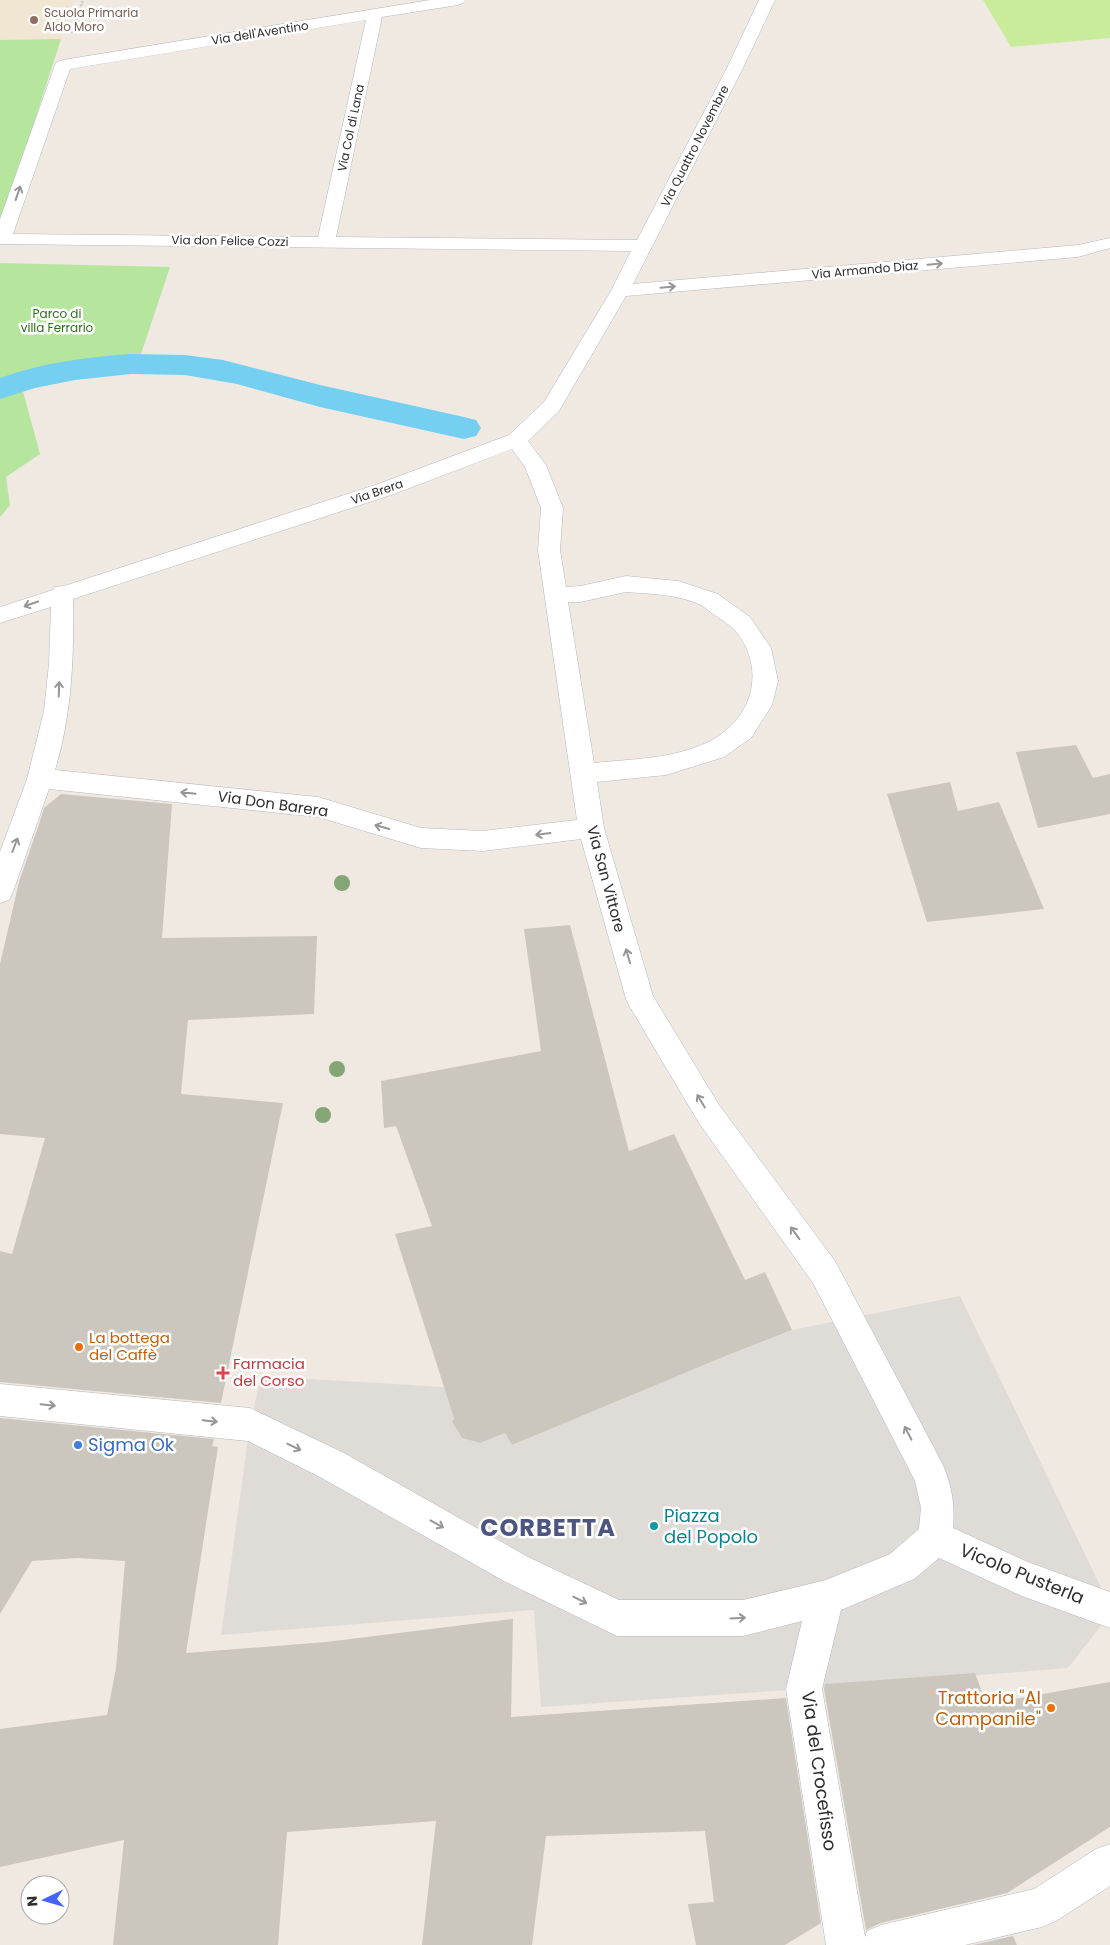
<svg xmlns="http://www.w3.org/2000/svg" width="1110" height="1945" font-family="Poppins,sans-serif">
<style>
.education{fill:#f0e6d1}
.green{fill:#b6e59e}
.pitch{fill:#c9ec9a}
.plaza{fill:#dfdcd8}
.lines{fill:none;stroke-linecap:round;stroke-linejoin:round}
.canal{fill:#75cff0;fill-rule:evenodd}
.building{fill:#cbc7bf}
.street-casing{stroke:#b4b7c1;stroke-width:1}
.path{stroke:#c9c9c9;stroke-width:2;stroke-dasharray:2.5 1;stroke-linecap:butt}
.street{fill:#fff;fill-rule:evenodd}
.tree{fill:#84a574}
.oneway{stroke:#969696}
.education-dot{fill:#8d6e63;stroke:#fff;stroke-width:2}
.food-dot{fill:#e8710a;stroke:#fff;stroke-width:2}
.health-dot{fill:#e0444e;stroke:#fff;stroke-width:2}
.shop-dot{fill:#3f7fe0;stroke:#fff;stroke-width:2}
.culture-dot{fill:#0f9aa8;stroke:#fff;stroke-width:2}
.labels{text-anchor:middle;stroke-width:5;stroke-linejoin:round;paint-order:stroke}
.far-education-label{font-size:12px;fill:#785e54;stroke:#fff;text-anchor:start}
.far-street-label{font-size:12px;fill:#2e2e2e;stroke:#fff}
.far-park-label{font-size:12px;fill:#2c6e1b;stroke:#fff}
.street-label{font-size:15px;fill:#2e2e2e;stroke:#fff}
.food-label{font-size:15px;fill:#c56008;stroke:#fff;text-anchor:start}
.health-label{font-size:15px;fill:#be3a42;stroke:#fff;text-anchor:start}
.near-shop-label{font-size:18px;fill:#366cbe;stroke:#fff;text-anchor:start}
.near-culture-label{font-size:18px;fill:#0d838f;stroke:#fff;text-anchor:start}
.near-street-label{font-size:18px;fill:#2e2e2e;stroke:#fff}
.near-food-label{font-size:18px;fill:#c56008;stroke:#fff;text-anchor:end}
.near-district-label{font-size:24px;font-weight:bold;letter-spacing:1px;fill:#4d5680;stroke:#fff}
</style>
<rect width="100%" height="100%" fill="#efe9e1"/>
<path class="education" d="M0,0H74L61,39L0,40Z"/>
<path class="green" d="M61,39L0,228V40Z
M0,263L170,267L136,369L110,370L21,384L40,454L6,477L10,505L0,517Z"/>
<path class="pitch" d="M983,0H1110V38L1011,47Z"/>
<path class="plaza" d="M960,1296L1110,1606V1614L1068,1668L804,1689L541,1707L534,1610L221,1635L250,1425L261,1376L444,1387L474,1377L457,1406L452,1422L462,1438L480,1443L505,1433L512,1445L728,1355L792,1330Z"/>
<g class="lines">
<path class="canal" d="M131,354L185,355L223,360L320,385L464,417L476,420L481,428L476,436L464,439L320,407L237,384L185,375L131,374L75,380L35,388L0,399V378C42,363 86,357 131,354Z"/>
</g>
<path class="building" d="M1076,745L1093,778L1110,774V814L1038,828L1016,752Z
M950,782L958,811L999,802L1044,909L927,922L887,794Z
M61,794L172,804L162,938L317,936L314,1014L188,1020L181,1094L283,1103L221,1403L0,1382V1251L12,1254L45,1138L0,1134V964L19,882L40,821L44,808Z
M570,925L629,1151L674,1134L745,1280L765,1272L792,1330L728,1355L512,1445L505,1433L480,1443L462,1438L452,1422L454,1418L395,1234L432,1226L396,1126L384,1128L381,1081L541,1051L524,929Z
M0,1418L214,1439L212,1446L218,1447L186,1653L326,1642L513,1619L511,1717L786,1698L821,1923L785,1945H696L688,1904L714,1902L705,1831L546,1836L532,1945H422L436,1821L287,1832L278,1945H113L124,1840L0,1867V1729L107,1715L116,1668L125,1561L78,1558L32,1561L0,1614Z
M975,1673L986,1704L1110,1682V1827L1007,1893L881,1923L866,1930L824,1689L825,1684Z
M1013,1936L1017,1945H973Z"/>
<g class="lines">
<defs>
<path id="street" d="M430,0H466L463,3L458,5L382,17L336,237L637,240L727,68L759,0H775L743,68L633,284L1078,245L1110,238V248L1078,257L626,296L559,411L528,441L546,465L563,508L560,550L566,587L580,586L626,576L678,581L718,594L750,617L771,648L778,681L772,705L751,738L724,757L666,775L597,782L604,828L653,996L719,1105L835,1261L943,1465C952,1487 955,1505 953,1528L1028,1562L1110,1592V1628L1022,1596L939,1558L914,1579L841,1610L822,1689L865,1937L867,1931L881,1925L1034,1889L1096,1849L1110,1844V1886L1056,1921L1042,1927L965,1945H826L786,1689L802,1621L743,1636H617L504,1581L320,1477L248,1441L0,1416V1384L250,1408L344,1453L528,1557L619,1600H743L826,1580L890,1554L919,1529L921,1508L915,1481L813,1283L699,1123L630,1007L626,999L581,839L483,851L421,848L318,817L49,789L13,892L9,900L0,903V852L27,779L44,711L49,664L51,607L0,623V607L53,590L54,587L64,586L378,484L509,435L544,402L611,291L631,251L0,244V219L55,65L57,62L63,60ZM366,20L318,237L13,234L70,69ZM512,449L525,467L541,508L538,550L577,820L483,831L421,828L318,797L55,770C72,714 74,657 73,599L394,494ZM626,592C651,594 677,594 701,605C706,608 711,613 716,616C722,620 730,625 735,630C768,670 752,722 706,743C672,759 631,759 594,763L568,602H580Z"/>
</defs>
<use href="#street" class="street-casing"/>
<path class="path" d="M72,33L83,0"/>
<use href="#street" class="street"/>
</g>
<g class="tree">
<circle cx="342" cy="883" r="8"/>
<circle cx="337" cy="1069" r="8"/>
<circle cx="323" cy="1115" r="8"/>
</g>
<defs><path id="oneway-shaft" d="M-6 0H5M1.5-3L5.5 0L1.5 3" fill="none" stroke-width="1.6" stroke-linecap="round" stroke-linejoin="round" transform="scale(1.25)"/></defs>
<g class="oneway">
<use href="#oneway-shaft" transform="translate(18 193) rotate(-71)"/>
<use href="#oneway-shaft" transform="translate(935 264) rotate(-5)"/>
<use href="#oneway-shaft" transform="translate(668 287) rotate(-5)"/>
<use href="#oneway-shaft" transform="translate(31 604) rotate(161)"/>
<use href="#oneway-shaft" transform="translate(59 689) rotate(-88)"/>
<use href="#oneway-shaft" transform="translate(188 793) rotate(-174)"/>
<use href="#oneway-shaft" transform="translate(382 827) rotate(-164)"/>
<use href="#oneway-shaft" transform="translate(543 834) rotate(173)"/>
<use href="#oneway-shaft" transform="translate(15 845) rotate(-69)"/>
<use href="#oneway-shaft" transform="translate(628 956) rotate(-106)"/>
<use href="#oneway-shaft" transform="translate(701 1101) rotate(-121)"/>
<use href="#oneway-shaft" transform="translate(795 1233) rotate(-126)"/>
<use href="#oneway-shaft" transform="translate(48 1405) rotate(6)"/>
<use href="#oneway-shaft" transform="translate(210 1421) rotate(6)"/>
<use href="#oneway-shaft" transform="translate(908 1433) rotate(-118)"/>
<use href="#oneway-shaft" transform="translate(294 1447) rotate(26)"/>
<use href="#oneway-shaft" transform="translate(437 1524) rotate(29)"/>
<use href="#oneway-shaft" transform="translate(580 1600) rotate(26)"/>
<use href="#oneway-shaft" transform="translate(738 1618) rotate(-3)"/>
</g>
<circle class="education-dot" cx="34" cy="20" r="5"/>
<g class="food-dot">
<circle cx="79" cy="1347" r="5"/>
<circle cx="1051" cy="1708" r="5"/>
</g>
<path class="health-dot" d="M220.5 1365.5h5v5h5v5h-5v5h-5v-5h-5v-5h5z"/>
<circle class="shop-dot" cx="78" cy="1445" r="5"/>
<circle class="culture-dot" cx="654" cy="1526" r="5"/>
<g class="labels">
<g class="far-education-label">
<text x="44" y="17">Scuola Primaria<tspan x="44" dy="14">Aldo Moro</tspan></text>
</g>
<g class="far-street-label">
<text transform="translate(260 33) rotate(-9)" y="4">Via dell'Aventino</text>
<text transform="translate(351 128) rotate(-78)" y="4">Via Col di Lana</text>
<text transform="translate(695 146) rotate(-63)" y="4">Via Quattro Novembre</text>
<text transform="translate(230 241) rotate(1)" y="4">Via don Felice Cozzi</text>
<text transform="translate(865 270) rotate(-5)" y="4">Via Armando Diaz</text>
<text transform="translate(377 492) rotate(-19)" y="4">Via Brera</text>
</g>
<g class="far-park-label">
<text x="57" y="318">Parco di<tspan x="57" dy="14">villa Ferrario</tspan></text>
</g>
<g class="street-label">
<text transform="translate(273 804) rotate(8)" y="5">Via Don Barera</text>
<text transform="translate(606 879) rotate(75)" y="5">Via San Vittore</text>
</g>
<g class="food-label">
<text x="89" y="1343">La bottega<tspan x="89" dy="17">del Caffè</tspan></text>
</g>
<g class="health-label">
<text x="233" y="1369">Farmacia<tspan x="233" dy="17">del Corso</tspan></text>
</g>
<g class="near-shop-label">
<text x="88" y="1451">Sigma Ok</text>
</g>
<g class="near-culture-label">
<text x="664" y="1522">Piazza<tspan x="664" dy="21">del Popolo</tspan></text>
</g>
<g class="near-street-label">
<text transform="translate(1022 1574) rotate(22)" y="6">Vicolo Pusterla</text>
<text transform="translate(819 1771) rotate(82)" y="6">Via del Crocefisso</text>
</g>
<g class="near-food-label">
<text x="1041" y="1704">Trattoria "Al<tspan x="1041" dy="21">Campanile"</tspan></text>
</g>
<g class="near-district-label">
<text x="548" y="1536">CORBETTA</text>
</g>
</g>
<g transform="translate(45 1900) rotate(265)"><circle r="24" fill="#ffffff" stroke="#ababab"/>
<path d="M0-4L9 19L0 12L-9 19Z" fill="#4264fb"/>
<text y="-8" font-size="14" font-weight="bold" text-anchor="middle" fill="#2e2e2e">N</text>
</g>
</svg>
